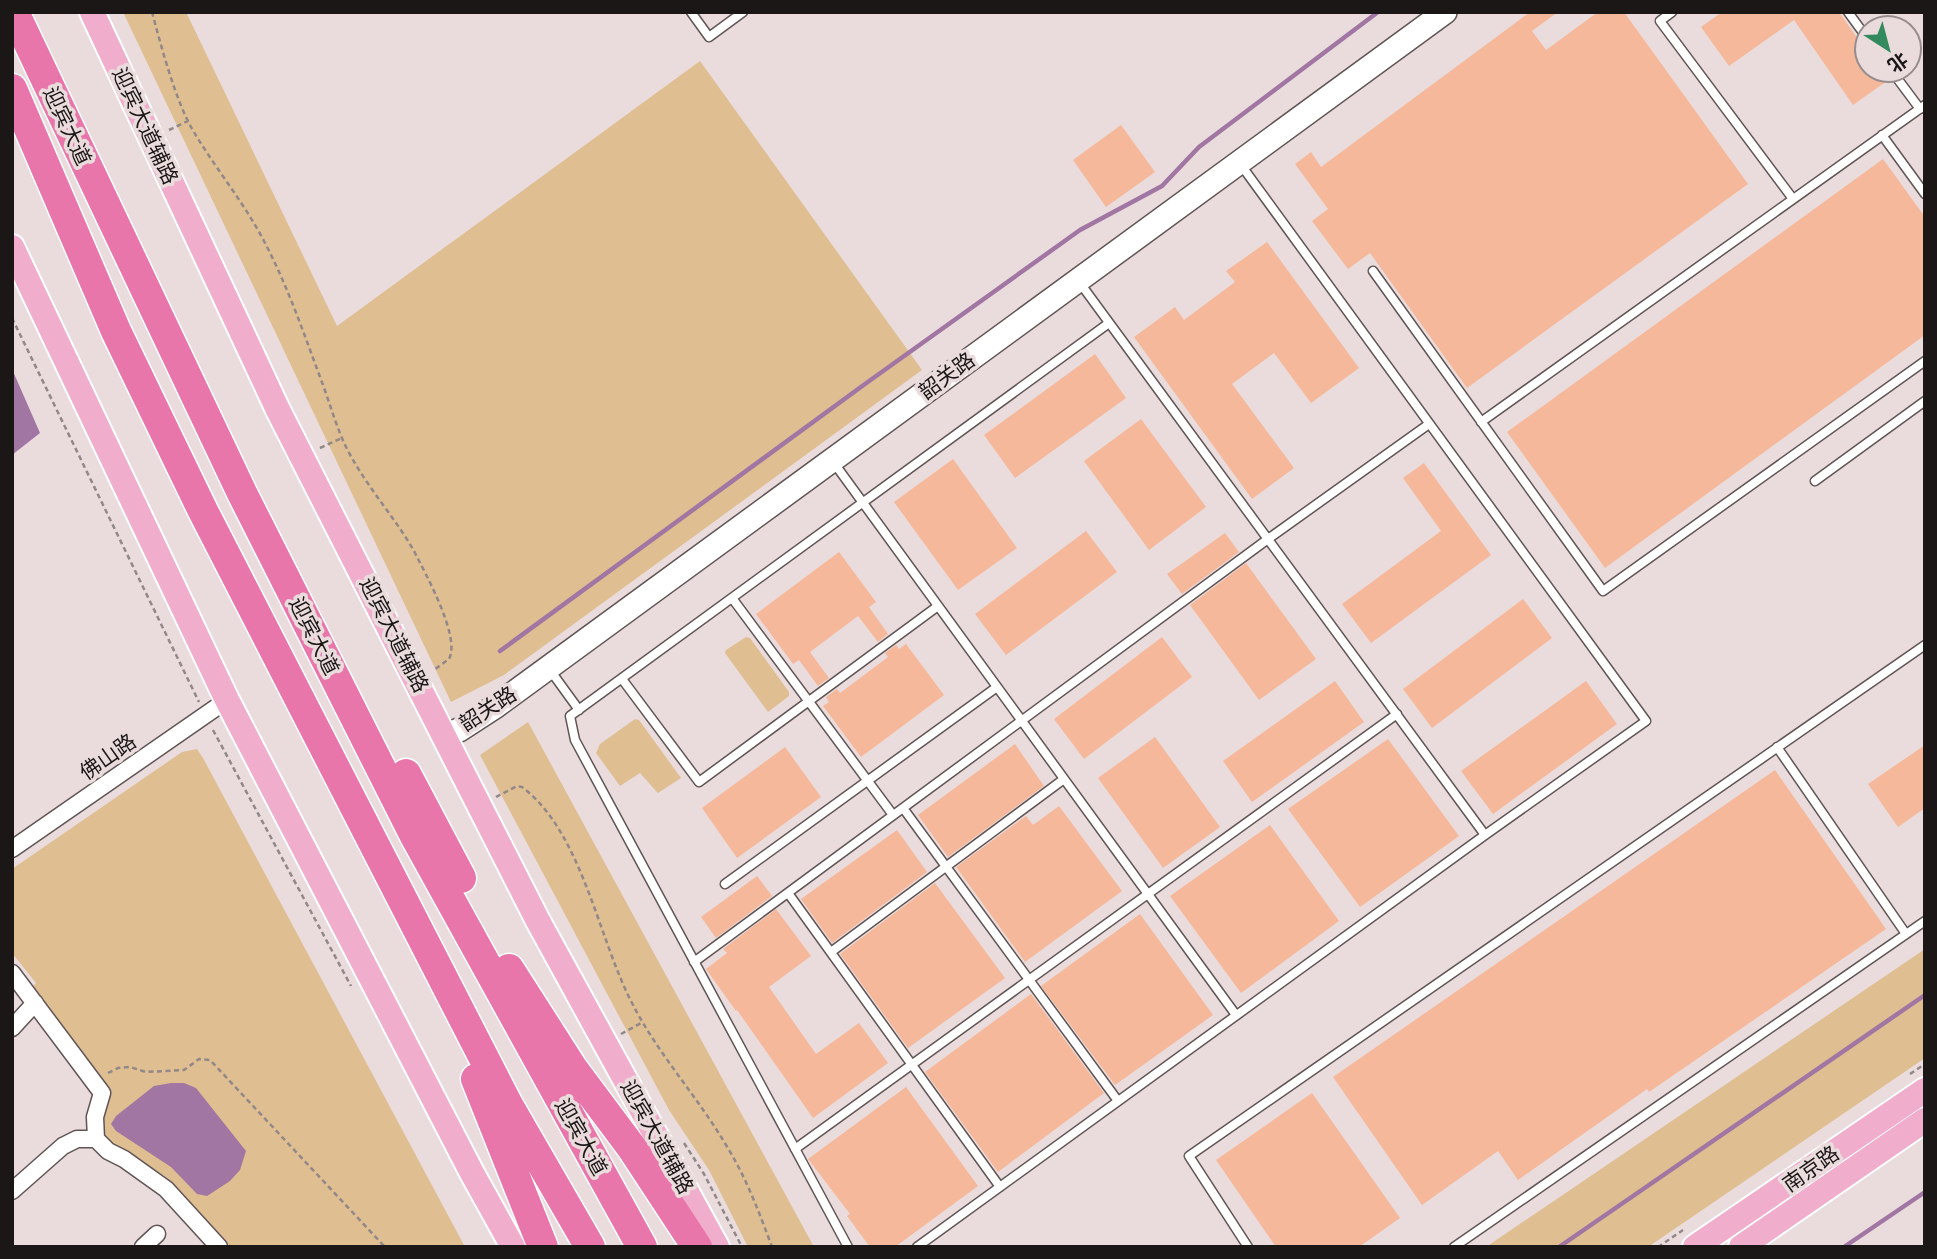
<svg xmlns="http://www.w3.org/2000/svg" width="1937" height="1259" font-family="Ubuntu,'Noto Sans SC',sans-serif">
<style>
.green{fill:#dfbe91}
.water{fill:#a176a2}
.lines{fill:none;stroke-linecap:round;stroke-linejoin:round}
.stream{stroke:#a176a2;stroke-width:4.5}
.building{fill:#f5b89a}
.lane-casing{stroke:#605454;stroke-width:11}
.street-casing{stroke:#605454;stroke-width:19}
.secondary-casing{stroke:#605454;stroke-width:26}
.primary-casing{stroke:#fff;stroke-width:28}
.highway-casing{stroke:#fff;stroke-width:33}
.path{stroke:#928888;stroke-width:2.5;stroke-dasharray:5 3.5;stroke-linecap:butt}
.lane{stroke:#fff;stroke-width:8}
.street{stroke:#fff;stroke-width:16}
.secondary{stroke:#fff;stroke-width:23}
.primary{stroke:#f1adcc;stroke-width:24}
.highway{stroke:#e876aa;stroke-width:30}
.labels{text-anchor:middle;stroke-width:7;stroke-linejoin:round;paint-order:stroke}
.street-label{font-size:21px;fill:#1c1717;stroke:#eadcdc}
</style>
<rect width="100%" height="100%" fill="#eadcdc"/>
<path class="green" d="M123,12H186L337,326L700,61L922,370L504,675L451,702Z
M746,637L750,638L789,692V696L768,712L725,653L726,650Z
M635,719L639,720L681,778L658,793L656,791L640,773L620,786L596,753L600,744Z
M528,722L814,1247H748L709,1170L669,1110L480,755Z
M197,749L203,758L465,1247H230L165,1176L110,1145C96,1128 104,1111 108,1092L31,988L36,983L12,953V869L182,752Z
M1925,949V1058L1648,1247H1486Z"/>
<path class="water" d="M12,369L40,433L12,455Z
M171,1083H184L196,1088L246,1151L240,1170L230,1181L207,1196L197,1194L171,1167L116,1131L111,1124L116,1116L154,1086Z"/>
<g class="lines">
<path class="stream" d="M500,651L865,384L1080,230L1162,186L1199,147L1378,12
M1559,1247L1925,995
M1844,1247L1925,1192"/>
</g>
<path class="building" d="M1530,12H1558L1532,31L1546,50L1598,12H1624L1748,184L1467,388L1370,253L1348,269L1312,221L1328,209L1295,164L1311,152L1321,167Z
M1722,12H1839L1867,52V70H1879L1887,81L1853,105L1794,20L1729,66L1701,27Z
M1121,125L1155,172L1106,207L1073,160Z
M1883,159L1925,217V335L1605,568L1507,432Z
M1267,242L1359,368L1311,403L1274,353L1232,384L1294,468L1252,499L1134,337L1175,307L1184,320L1235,282L1226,271Z
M1095,354L1126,398L1015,478L984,435Z
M1141,419L1206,507L1149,550L1084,461Z
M953,459L1017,548L958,590L894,502Z
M1424,463L1491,555L1371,643L1342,604L1441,531L1403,478Z
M1086,531L1117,572L1006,655L975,614Z
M1225,533L1239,552L1182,594L1167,574Z
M839,552L876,602L869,607L888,634L878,642L858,616L810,652L829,678L818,686L799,660L793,664L756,614Z
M1246,563L1316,659L1259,700L1190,605Z
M1523,599L1552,638L1432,728L1403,689Z
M1162,637L1192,677L1084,759L1054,719Z
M906,644L944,695L861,757L823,706L829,702L826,697L837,689L840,693L888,657L885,653L896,645L899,649Z
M1335,681L1364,722L1252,802L1223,761Z
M1586,681L1617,724L1493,814L1461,771Z
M1155,737L1220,827L1163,868L1098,778Z
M1388,739L1459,836L1360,907L1288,809Z
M1015,744L1044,786L948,857L918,815Z
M1925,745V808L1898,827L1868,784Z
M785,747L821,797L737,858L702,808Z
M1775,770L1886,929L1649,1092L1647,1089L1518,1180L1498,1151L1422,1205L1333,1077Z
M1059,806L1122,891L1025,962L956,867L1026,816L1033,825Z
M1270,825L1339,921L1241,993L1170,896Z
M897,830L927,872L832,943L801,899Z
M757,876L772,896L716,938L701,917Z
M935,883L1005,978L908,1048L840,954Z
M776,909L811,956L769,987L816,1054L859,1023L888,1063L813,1118L737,1010L736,1011L706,969L727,953L723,949Z
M1140,914L1213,1015L1115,1085L1041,986Z
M1031,994L1104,1093L998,1172L925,1072Z
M906,1087L978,1186L895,1247H870L847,1216L850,1214L808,1159Z
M1312,1093L1400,1218L1359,1247H1276L1216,1160Z"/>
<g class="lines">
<defs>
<path id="lane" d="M691,12L709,37L743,12
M1672,12L1660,21L1793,199
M1848,12L1867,38
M1891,70L1920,109
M1882,135L1925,194
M1373,271L1603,591L1925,361
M1080,283L1485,835
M1481,422L1925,105
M834,463L1236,1015
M1815,481L1925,401
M732,598L893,815
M550,670L579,710
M622,679L699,782L938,606
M1777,747L1906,934
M903,808L1118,1101
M725,884L997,687
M788,893L1000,1187
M831,952L1064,779
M694,962L1268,539L1429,424
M795,1149L1397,714
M848,1247L575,740L570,716L1109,323
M917,1247L1485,835L1646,721L1241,165
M1248,1247L1189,1156L1925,645
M1454,1247L1925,921"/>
<path id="street" d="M12,849L227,700
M12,973L102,1093L95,1117L96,1139L108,1151L124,1159L166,1189L219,1247
M12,1028L35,1003
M12,1191L63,1146L77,1139H96
M143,1247L157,1234"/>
<path id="secondary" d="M445,735L459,730L496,706L1445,12"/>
<path id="primary" d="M92,12L278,410L538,921L717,1247
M12,247L227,700L472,1173L513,1247
M1695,1247L1925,1090
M1741,1247L1925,1120"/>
<path id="highway" d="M14,12L242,493L415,836L642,1247
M12,89L116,331L203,511L508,1105L590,1247
M406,774L461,878
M509,969L573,1069L632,1148L697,1247
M476,1079L543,1247"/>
</defs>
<use href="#lane" class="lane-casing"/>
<use href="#street" class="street-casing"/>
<use href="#secondary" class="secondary-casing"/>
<use href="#primary" class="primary-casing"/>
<use href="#highway" class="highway-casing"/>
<path class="path" d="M152,12C161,46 175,98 191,127C214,167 244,202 265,243C289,289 305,337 323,385C331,407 337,429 347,449C366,486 394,516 414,551C425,573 461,637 449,659L434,670
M169,130L188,121
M12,318L199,702
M320,448L342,438
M213,730L351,986
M496,797L517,786L522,787C582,832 598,938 632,1003C658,1054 697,1096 726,1145C746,1177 759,1212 772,1247
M621,1034L643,1022
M108,1073L118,1068L130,1067L146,1072L184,1070L199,1059L210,1060L385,1247
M1910,1074L1925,1064
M684,1143L704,1174L742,1247
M1658,1247L1683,1230"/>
<use href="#lane" class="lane"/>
<use href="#street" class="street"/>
<use href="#secondary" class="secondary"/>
<use href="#primary" class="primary"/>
<use href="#highway" class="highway"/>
</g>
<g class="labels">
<g class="street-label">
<text transform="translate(67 126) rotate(65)" y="7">迎宾大道</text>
<text transform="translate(145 126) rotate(65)" y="7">迎宾大道辅路</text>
<text transform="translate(947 376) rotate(-36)" y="7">韶关路</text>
<text transform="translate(394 635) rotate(63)" y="7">迎宾大道辅路</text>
<text transform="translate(314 636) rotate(63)" y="7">迎宾大道</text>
<text transform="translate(488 709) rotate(-33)" y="7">韶关路</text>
<text transform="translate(108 757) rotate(-35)" y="7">佛山路</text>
<text transform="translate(581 1137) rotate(61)" y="7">迎宾大道</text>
<text transform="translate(657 1137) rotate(61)" y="7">迎宾大道辅路</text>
<text transform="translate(1811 1169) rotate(-35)" y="7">南京路</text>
</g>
</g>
<rect width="1937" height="1259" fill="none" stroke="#1c1717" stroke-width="28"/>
<g transform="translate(1888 49) rotate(144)"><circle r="33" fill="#eadcdc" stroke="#988d8d" stroke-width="2"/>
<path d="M0-5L12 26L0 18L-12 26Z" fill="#338a5e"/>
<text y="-10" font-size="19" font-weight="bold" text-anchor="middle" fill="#1c1717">北</text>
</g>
</svg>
